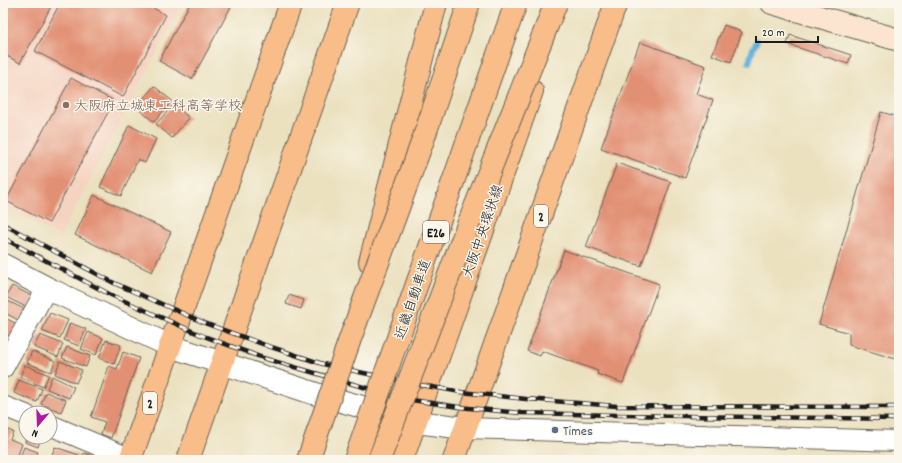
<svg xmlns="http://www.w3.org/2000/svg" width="902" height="463" font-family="Dekko,'Klee One',sans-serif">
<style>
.built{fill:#f5d3c1}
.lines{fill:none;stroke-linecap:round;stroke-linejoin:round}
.stream{stroke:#61afdb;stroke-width:6}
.building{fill:#e29073}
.minor-casing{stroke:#646155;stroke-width:22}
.tertiary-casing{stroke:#646155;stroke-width:24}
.secondary-casing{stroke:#646155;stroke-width:24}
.primary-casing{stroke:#646155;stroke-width:24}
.motorway-casing{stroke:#646155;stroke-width:24}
.minor{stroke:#fff;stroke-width:20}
.tertiary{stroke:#fff;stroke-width:22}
.secondary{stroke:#fce5d0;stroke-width:22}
.primary{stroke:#f8bd89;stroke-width:22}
.motorway{stroke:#f8bd89;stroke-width:22}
.rail-casing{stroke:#1c1c1c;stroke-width:4.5}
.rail{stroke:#fbf7ec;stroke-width:3;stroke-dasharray:9;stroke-linecap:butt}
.motorway-bridge-casing{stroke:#646155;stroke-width:24;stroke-linecap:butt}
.motorway-bridge{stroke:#f8bd89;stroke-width:22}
.education-dot{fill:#8d6e63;stroke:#fbf7ec;stroke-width:1.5}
.service-dot{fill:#5c6f8a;stroke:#fbf7ec;stroke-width:1.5}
.labels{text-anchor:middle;stroke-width:3;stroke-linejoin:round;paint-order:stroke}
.shield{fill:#fbf7ec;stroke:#5f5e5a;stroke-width:1}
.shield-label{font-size:13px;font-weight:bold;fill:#1c1c1c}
.education-label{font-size:14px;fill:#785e54;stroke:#fbf7ec;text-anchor:start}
.street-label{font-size:14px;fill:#1c1c1c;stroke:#fbf7ec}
.service-label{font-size:14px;fill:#4e5e75;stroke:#fbf7ec;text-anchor:start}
</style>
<rect width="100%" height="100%" fill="#fbf7ec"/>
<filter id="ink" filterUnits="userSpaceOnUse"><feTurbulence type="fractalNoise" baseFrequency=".025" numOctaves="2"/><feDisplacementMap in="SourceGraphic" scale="8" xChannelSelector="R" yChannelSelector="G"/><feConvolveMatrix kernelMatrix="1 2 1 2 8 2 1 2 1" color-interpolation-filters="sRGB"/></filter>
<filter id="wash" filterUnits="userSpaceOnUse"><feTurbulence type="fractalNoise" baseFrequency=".012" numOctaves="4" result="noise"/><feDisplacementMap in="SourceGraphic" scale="16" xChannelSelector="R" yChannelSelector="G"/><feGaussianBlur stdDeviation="0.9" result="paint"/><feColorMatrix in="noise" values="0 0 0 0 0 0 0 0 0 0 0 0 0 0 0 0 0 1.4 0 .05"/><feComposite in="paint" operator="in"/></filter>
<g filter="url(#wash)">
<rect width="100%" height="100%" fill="#ebe1bf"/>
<path class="built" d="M3,3H183L60,237L3,206Z"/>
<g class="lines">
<path class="stream" d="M749,62L753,49L757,41"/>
</g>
<g id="blocks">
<path class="building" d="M3,3H53L20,63L3,54Z
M60,3H144L166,15L123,97L35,51Z
M190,3H233L192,79L159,61Z
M724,25L742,32L731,62L712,55Z
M790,35L851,55L848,64L787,44Z
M640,42L706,66L696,94L713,100L685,178L601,148Z
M71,78L114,101L49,223L6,201Z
M154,86L172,101L154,122L136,107Z
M174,104L189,118L172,138L156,124Z
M881,112L899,117V360L849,345V333L819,324Z
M129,125L156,139L145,163L138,159L121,196L100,187Z
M617,163L671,182L641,266L586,247Z
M94,195L171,232L152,272L75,235Z
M564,250L659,284L623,383L597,374L598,371L542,351L540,356L527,351Z
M12,286L34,297L28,308L6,297Z
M289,295L304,300L301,309L286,304Z
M4,299L26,310L20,321L3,312Z
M50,313L68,320L60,338L42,331Z
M3,317L17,324L11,337L3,333Z
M70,323L86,329L79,346L64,340Z
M88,332L103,338L96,355L81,349Z
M40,335L63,344L58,357L34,347Z
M106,340L121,345L114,364L99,358Z
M67,347L90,356L86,367L62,358Z
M32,351L55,361L51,372L27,363Z
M123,352L139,358L111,438L101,434L105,422L91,417L109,366L117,369Z
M60,361L82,370L76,383L55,374Z
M25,365L49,375L43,387L20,377Z
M52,376L74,387L69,398L47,389Z
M19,380L42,389L37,402L14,393Z
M46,392L66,400L61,412L41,404Z
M3,415L8,417L4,428L13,432L10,439L22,444L16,460H3Z
M27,437H41L38,447L25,442Z
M24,447L38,452L35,460H19Z
M55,447L79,455L77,460H50Z
M84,453L102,460H81Z"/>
</g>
</g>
<g filter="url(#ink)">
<use href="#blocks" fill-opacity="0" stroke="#646155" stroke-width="1"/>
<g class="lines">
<defs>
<path id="minor" d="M3,368L47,288
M3,406L26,415
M50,425L131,459
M465,428L899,441"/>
<path id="tertiary" d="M3,265L47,288L170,346L316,394L416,422L465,428"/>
<path id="secondary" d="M772,3L899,40"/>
<path id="primary" d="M130,460L291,3
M188,460L348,3
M402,460L532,91
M454,460L616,3"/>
<path id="motorway" d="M370,262L436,3"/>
</defs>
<use href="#minor" class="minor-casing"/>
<use href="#tertiary" class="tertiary-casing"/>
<use href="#secondary" class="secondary-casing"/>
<use href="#primary" class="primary-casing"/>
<use href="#motorway" class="motorway-casing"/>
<use href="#minor" class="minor"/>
<use href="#tertiary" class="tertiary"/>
<use href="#secondary" class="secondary"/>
<use href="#primary" class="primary"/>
<use href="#motorway" class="motorway"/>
<defs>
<path id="rail" d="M3,224L114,283L207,324L268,346L323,364L409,383L461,392L526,399L617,406L899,407
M3,238L111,295L201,335L263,358L405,399L459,407L521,413L618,415L899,419"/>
</defs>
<use href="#rail" class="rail-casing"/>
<use href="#rail" class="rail"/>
<defs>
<path id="motorway-bridge" d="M308,460L350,339L423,140L469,3
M355,460L516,3
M379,460L468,225L556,3"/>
</defs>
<use href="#motorway-bridge" class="motorway-bridge-casing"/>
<use href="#motorway-bridge" class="motorway-bridge"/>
</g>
</g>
<circle class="education-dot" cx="66" cy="105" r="4"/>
<circle class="service-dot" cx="555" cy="430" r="4"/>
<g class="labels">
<g class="shield">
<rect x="534" y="205" width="14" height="22" rx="3"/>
<rect x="423" y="221" width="26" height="22" rx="3"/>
<rect x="143" y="392" width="14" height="22" rx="3"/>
</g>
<g class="shield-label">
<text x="541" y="221">2</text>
<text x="436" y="237">E26</text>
<text x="150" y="408">2</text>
</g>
<g class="education-label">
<text x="74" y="110">大阪府立城東工科高等学校</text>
</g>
<g class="street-label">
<text transform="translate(482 231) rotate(-71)" y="5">大阪中央環状線</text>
<text transform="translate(412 299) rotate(-71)" y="5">近畿自動車道</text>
</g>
<g class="service-label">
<text x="563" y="435">Times</text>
</g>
</g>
<rect width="902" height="463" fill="none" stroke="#fbf7ec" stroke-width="16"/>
<g transform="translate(38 425) rotate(199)"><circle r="19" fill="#fbf7ec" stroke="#a29f99"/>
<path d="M0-3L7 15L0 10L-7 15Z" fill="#b5179e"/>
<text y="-6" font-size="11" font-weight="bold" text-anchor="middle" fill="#1c1c1c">N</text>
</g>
<path d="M756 36v6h62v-6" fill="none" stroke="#1c1c1c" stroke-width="2"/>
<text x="762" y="36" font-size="12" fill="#1c1c1c" stroke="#fbf7ec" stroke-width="3" paint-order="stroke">20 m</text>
</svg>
